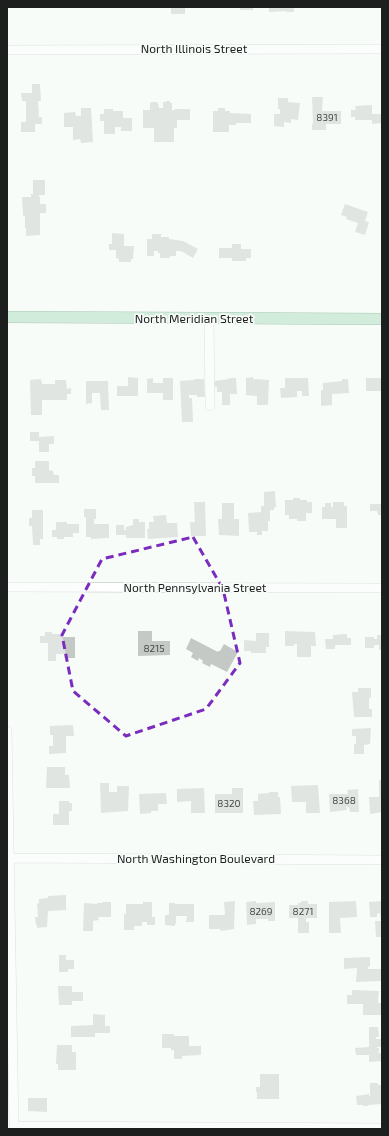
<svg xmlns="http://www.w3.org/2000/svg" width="389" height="1136" font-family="'Exo 2',sans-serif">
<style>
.building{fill:#c5c9c6}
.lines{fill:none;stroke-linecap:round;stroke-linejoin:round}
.minor-casing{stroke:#bbc0bc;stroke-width:10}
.major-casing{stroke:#4e8862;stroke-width:12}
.minor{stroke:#fff;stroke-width:9}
.major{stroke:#a5d9b6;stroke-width:11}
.marked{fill:none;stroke:#7b2cbf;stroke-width:3;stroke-dasharray:8 5;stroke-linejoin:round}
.labels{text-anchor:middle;stroke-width:3.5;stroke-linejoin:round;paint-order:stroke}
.number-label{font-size:10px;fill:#474a48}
.street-label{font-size:12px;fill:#1d1f1e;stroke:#f7fcf9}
</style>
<rect width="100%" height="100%" fill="#f7fcf9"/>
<path class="building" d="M171,7H185V14H171Z
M240,7H253V10H240Z
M269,7H294V12H286V11L269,12Z
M32,84H40L41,101H38L39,117H42V124H35V132H21V122H26V101H22L21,93H32Z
M312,97H323L322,111H341V124H326V130H312V124H313Z
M278,98H288V102L300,103L298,120L291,119V123L284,122V127L274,126V114H280V109H278Z
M166,101H170V103H172V110H175V109H190V120H177V128H174V142H154V128H143V110H150V103H151V102H157V103H158L159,108H163V102H166Z
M372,105V114H382V123L372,124V120H355V117H351V110H356L355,106Z
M81,108H91L93,142L81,143L80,139L73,140V127H64V113L75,112L76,116H81Z
M218,108H225V111H230V113L251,114V123H236V125H229V132H213V111H218Z
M104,109H113V111H123V118H132V131H121V127H115V134H104V121H100V114H104Z
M33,180H45V195H39V197H40V204H46V213H40V235L26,236V228H25V216H23L22,197H31V194H33Z
M345,204L368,212L365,221L369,222L365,235L355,232L358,223L346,219L347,217L341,215Z
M112,233L124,234V246H134L133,259H131V262H119V259L116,258V250H109V244H112Z
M152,234H161V237H169V239L183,241L198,249L193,258L181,251H176V256H170V258H160V253H158V251H154V256H147V239H152Z
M232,244H241V249H251V258H246V261H232V258H219V248H232Z
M128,377L138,378V396H117V386H128Z
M253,377V379L269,380L268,405H257V396L246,395V378Z
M153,378V383H163V378H173V400H163V393H147V379Z
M229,378H236L237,394H230V405H222V392H217V387H215L214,381L229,379Z
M285,378H308L309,396H302V391H297V397L281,398L280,388H285Z
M366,378H382V391H366Z
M41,379L42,384H55V380H66L67,389L71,388V394H67V400H42V415H31L30,380Z
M194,379H204L205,397H197V395H189V398H192L193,422H182L180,381L194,380Z
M342,379H348L349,393L332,394V405L321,406V390H323V383L342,381Z
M86,381H108L109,410H101L100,393H92V403L86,404Z
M30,432H39V437L54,436V444H49V452H39V441H30Z
M35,461H49V470L53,471L54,475H59V483H35V476H32V468H35Z
M275,491L276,507H274V510H270V521H268V531H262V535H257V532H249L248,513L261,512V506H264V492Z
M293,498H300V500H307V502H312V513H306V521H297V519H289V515H285V500H293Z
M194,502H205L206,536H191L190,522H195Z
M333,502H344V506H347V528H336V519H322V507H325V503H331V507H333Z
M222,503H234V519H239V536L219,535L218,519H222Z
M370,504H382V515H378L377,511H370Z
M84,509H96V519H94V524H109V538L91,539V537H86V517H84Z
M32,510H43V539H40V545H33L32,526H29V518H32Z
M166,515L167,523H177L178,537L148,539L147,529H149V522H154L153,516Z
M133,519H139V522H145V538H126V535H116V525H124V530H126V527L133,525Z
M56,522H67V524H79V533H73V537H64V539H57V537H52V530H56Z
M138,631H152V641H170V655L138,656Z
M285,631L315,632L316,646H311V657H297V644H294V646H285Z
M45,632H52V634H63V637H75V658H64V654H56V661H48V643H40V636H45Z
M256,633H269V647H266V653H251V651H244V640L256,641Z
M347,634V638H351V645H335V649H326L325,639H333V635Z
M377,635H382V650H379V645H374V648H365V637H374V639H377Z
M191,638L218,652V651H220L224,644L238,652L227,672L211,664L210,667L202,663L203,661L199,658L198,661L191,657L193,653L186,649Z
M358,688H371V697L369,699V709H372V717H354L352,692H358Z
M73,725L74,736H66V753L49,754V746H53V735H50V726Z
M371,728L370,744L364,745V754H354V744H356V736H352V729Z
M47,767H65V775H69L70,788H46Z
M379,780H382V812L370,814L369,797H379Z
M100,783H109V792H117V786H129L128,811L101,813Z
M318,785L320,813H306V802H292L291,786Z
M204,788L205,813H191V801L177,802V789Z
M232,788H243V813H215V794H232Z
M358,789L359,812H350L349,807H346L347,810L330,812L329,794H348L347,790Z
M269,792H278V797H280L281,814L254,815L253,801H258V794L269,793Z
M166,793L167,804H158V811H151V813L140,814L139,794Z
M59,801H69V803H72V811H69V825H53V814H59Z
M66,895V910L48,911L47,927L37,928V925H36L35,917H38L37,904L39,903V899L48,898V896Z
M235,901L234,929L221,931L220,929H209V915H225L224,902Z
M256,901V903L275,902V921H268V919H256V924L247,925L246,902Z
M301,901H308V904H317V918H306V922H309V933H298V918H289V905H298V903H301Z
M356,901L357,917L340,918L341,933H329V902Z
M382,901V937H376L375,921H381L380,913L377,914V917H370L369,902Z
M102,902H111V917H98L99,920L93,921V931H83L84,903L97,904V903H102Z
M143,902H152V917H155V925H147V922H142V926H134V930H124V914H126V904H143Z
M169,903H175V904H194V922H186L187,916H176V924H175V926L165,925V915H169Z
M59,955H66V960H74V969H68V972H59Z
M370,957V966L368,967V969H381L382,981L356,982L357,968L344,969V958Z
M58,986H72V992H83V1001H72V1005H59Z
M352,990L379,991L378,1003H382V1015H363V1004H347V995H352Z
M93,1014L105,1015V1026H110V1033H95V1037H71V1026L93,1025Z
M369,1027H378L379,1037H376V1039H382V1047H377V1048H379V1052L377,1053H382V1061L369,1062V1055H356L355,1048L369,1047Z
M162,1034H174V1036H189V1046H201V1055L182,1056V1059H174V1050H171V1048H162Z
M57,1045H72V1052H76V1070H58V1064H56Z
M260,1074H279V1099H257V1092H256V1087H260Z
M370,1083H378V1085H381L382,1104L368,1105V1106H363V1105H357L356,1096L369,1094V1096H370Z
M28,1098H47V1112L28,1111Z"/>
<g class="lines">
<defs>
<path id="minor" d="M7,50L382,49
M209,319L210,406
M7,587L382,588
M7,731L14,1129
M7,858L382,860
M14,1126L382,1128"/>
<path id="major" d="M7,317L382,319"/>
</defs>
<use href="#minor" class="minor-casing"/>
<use href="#major" class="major-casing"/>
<use href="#minor" class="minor"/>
<use href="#major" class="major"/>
</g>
<path d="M0 0H389V1136H0ZM193,537L223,589L240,663L206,709L126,736L73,691L62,635L102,559Z" fill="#f7fcf9" fill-opacity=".55" fill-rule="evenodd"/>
<path class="marked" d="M193,537L223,589L240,663L206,709L126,736L73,691L62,635L102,559Z"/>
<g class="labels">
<g class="number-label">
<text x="327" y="121">8391</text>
<text x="154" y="652">8215</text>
<text x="344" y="804">8368</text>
<text x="229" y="807">8320</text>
<text x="261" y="915">8269</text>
<text x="303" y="915">8271</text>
</g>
<g class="street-label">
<text x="194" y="53">North Illinois Street</text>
<text x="194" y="323">North Meridian Street</text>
<text x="195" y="592">North Pennsylvania Street</text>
<text x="196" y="863">North Washington Boulevard</text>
</g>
</g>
<rect width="389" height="1136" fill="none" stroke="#1d1f1e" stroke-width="16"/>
</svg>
